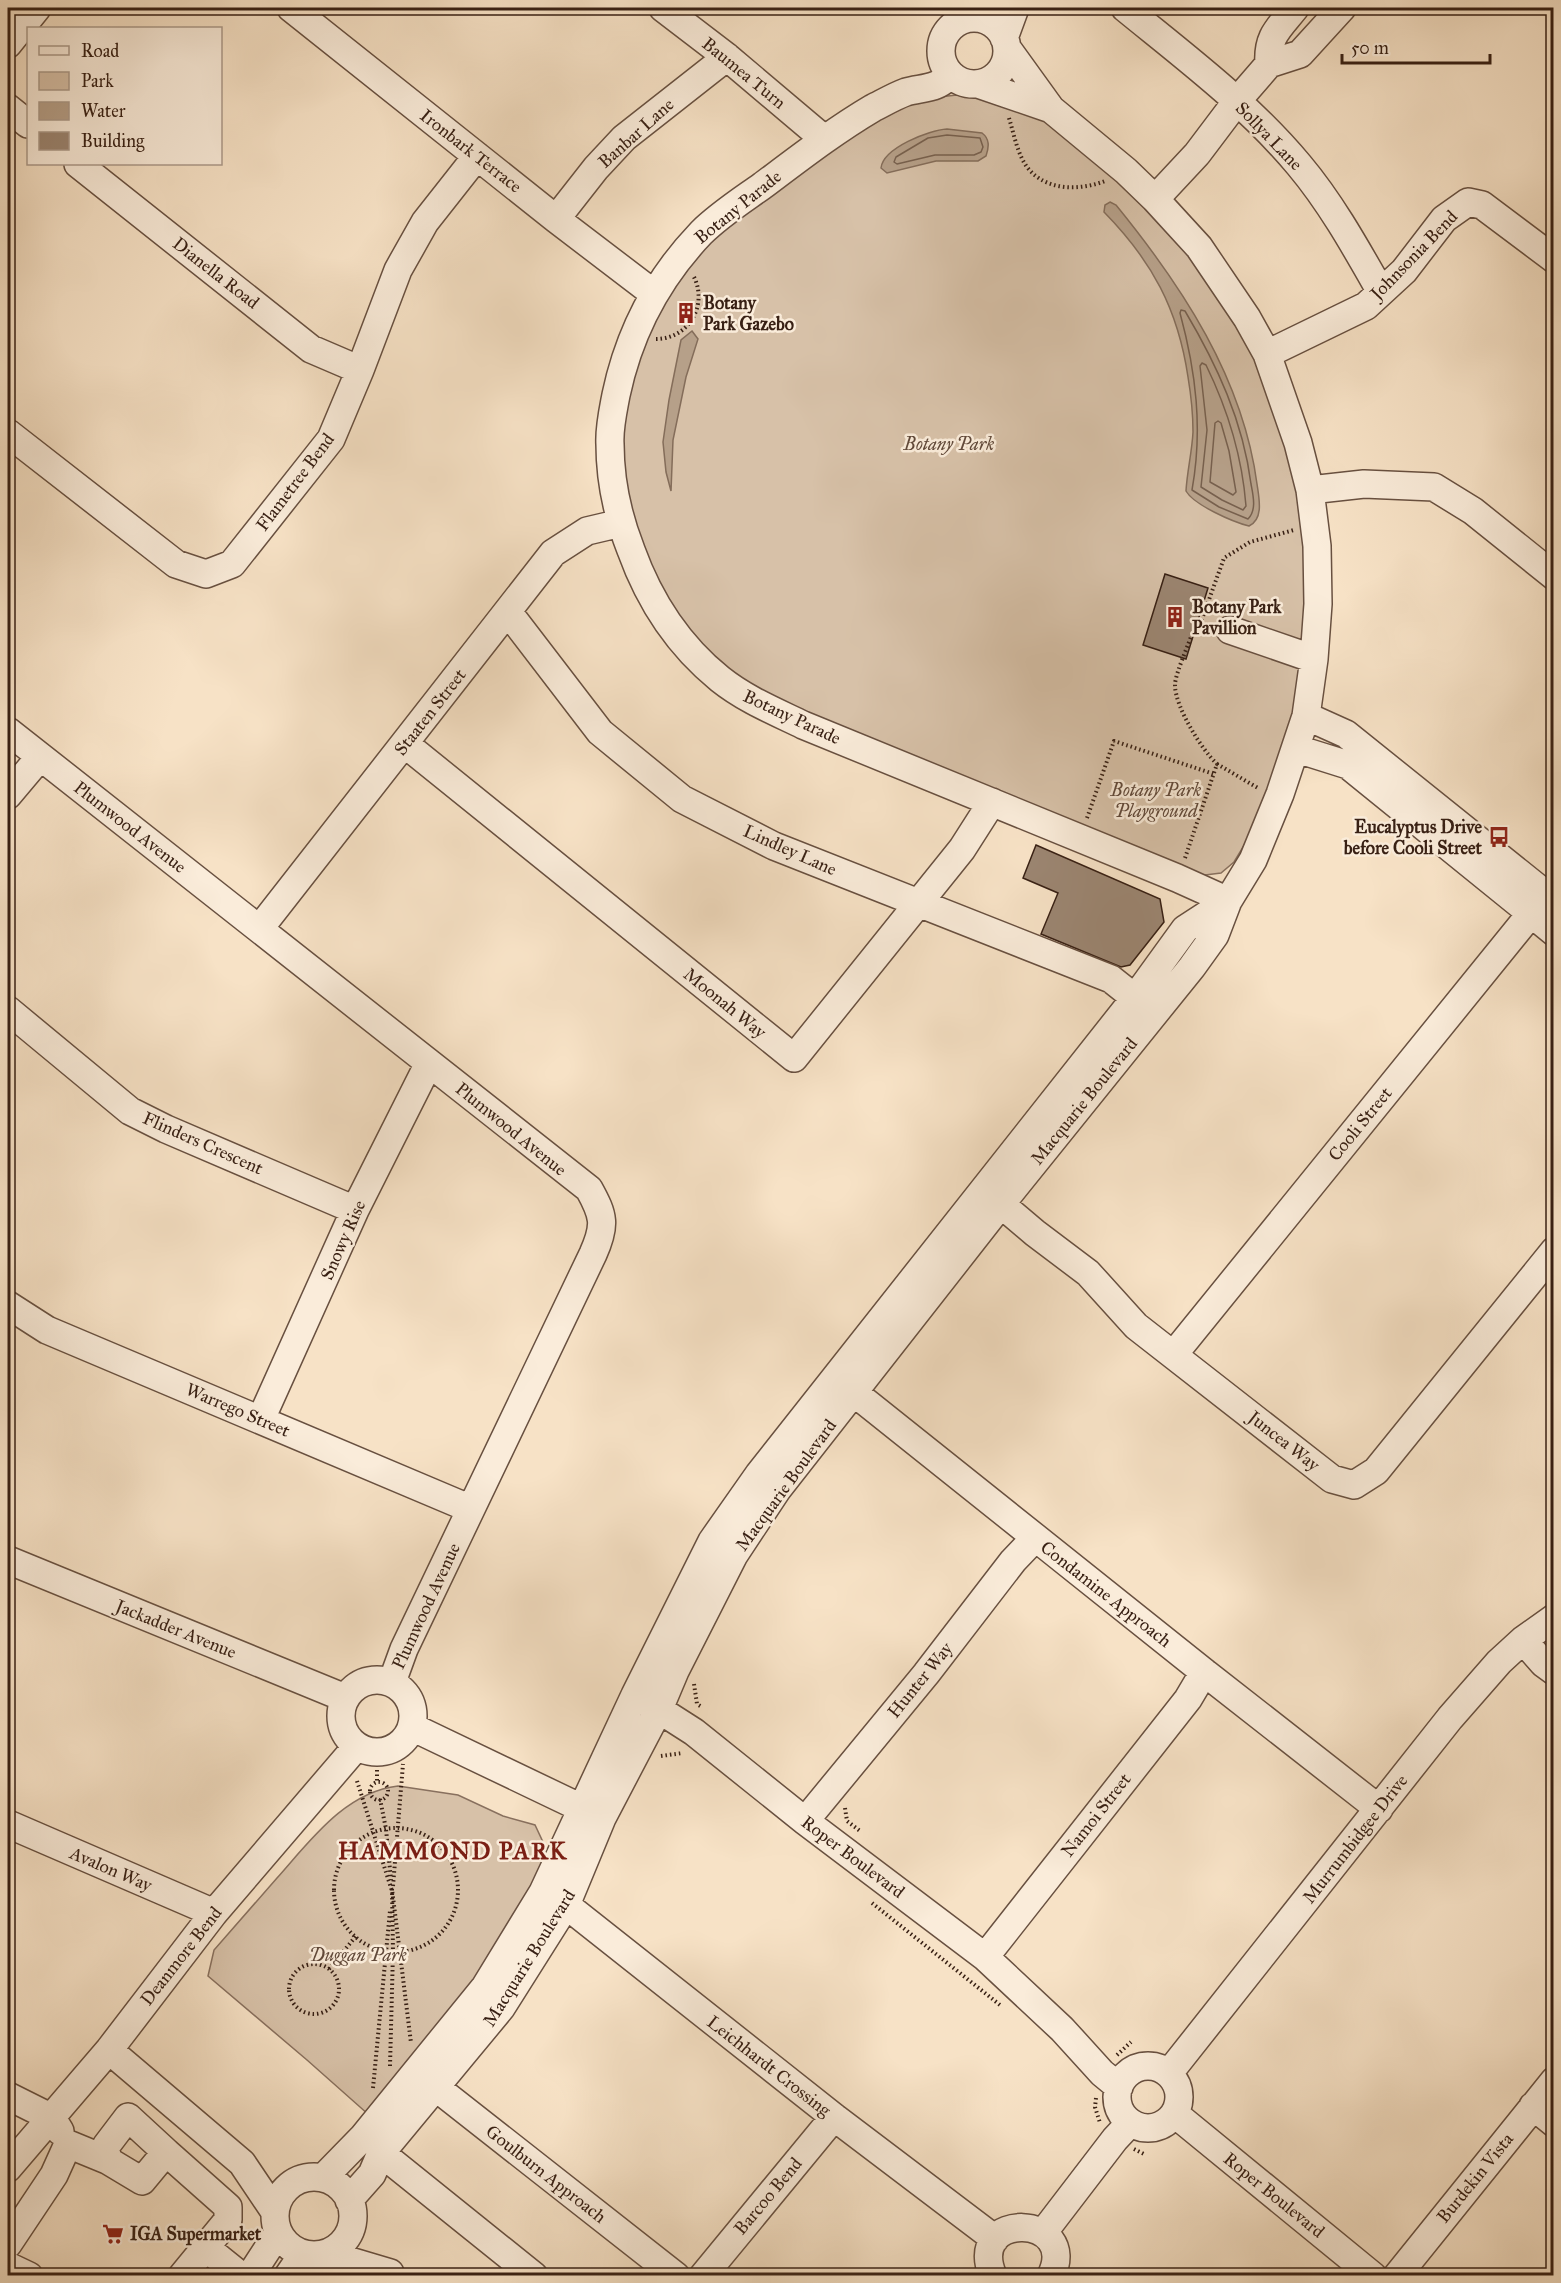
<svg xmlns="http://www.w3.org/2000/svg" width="1561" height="2283" font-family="'IM FELL Great Primer',serif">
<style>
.green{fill:#d7c1a8;stroke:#88705e;stroke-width:1.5}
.water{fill:#b6a089;stroke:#846d5a;stroke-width:1.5}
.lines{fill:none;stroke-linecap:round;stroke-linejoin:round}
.shore{stroke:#77604e;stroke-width:1.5}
.building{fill:#9b8571;stroke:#382014;stroke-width:1.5}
.minor-casing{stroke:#685040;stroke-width:30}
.path{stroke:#382014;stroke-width:4;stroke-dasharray:1.5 3;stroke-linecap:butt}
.minor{stroke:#faecda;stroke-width:27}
.labels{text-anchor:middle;stroke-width:5;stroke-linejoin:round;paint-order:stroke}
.street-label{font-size:18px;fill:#382014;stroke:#faecda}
.poi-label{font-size:18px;font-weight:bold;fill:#382014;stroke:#faecda;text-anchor:start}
.park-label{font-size:18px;font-style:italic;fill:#604839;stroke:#faecda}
.district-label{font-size:24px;font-weight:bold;letter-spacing:1.5px;fill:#7a1f14;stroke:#faecda}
</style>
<rect width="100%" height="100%" fill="#f7e2c6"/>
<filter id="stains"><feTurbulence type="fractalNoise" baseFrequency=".00333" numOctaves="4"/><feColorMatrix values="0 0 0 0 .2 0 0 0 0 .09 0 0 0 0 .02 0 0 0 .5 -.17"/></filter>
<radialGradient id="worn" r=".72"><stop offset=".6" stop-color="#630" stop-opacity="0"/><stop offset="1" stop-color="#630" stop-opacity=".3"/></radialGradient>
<path class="green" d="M957,95L998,98L1025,105L1128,185L1194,257L1255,355L1280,418L1304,517L1309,625L1288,743L1251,834L1234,862L1221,873L1197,876L760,695L693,639L642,558L619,456L625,393L655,308L720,228L860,126L911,100Z
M398,1786L458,1795L503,1816L535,1825L550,1857L506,1943L369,2115L307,2060L208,1976L214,1950C235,1926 256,1902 277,1878C310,1841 345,1792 398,1786Z"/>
<path class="water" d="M947,129L982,133C990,139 989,147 986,156L978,161H936L887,173L881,168C883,148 929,130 947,129Z
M1110,202L1116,205C1182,286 1243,378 1257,484C1259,498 1264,519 1249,526C1233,522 1194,505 1186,491C1187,472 1192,452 1193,432C1193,414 1191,395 1188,377C1178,309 1152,261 1104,212L1105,205Z
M692,331L698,339L686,377L673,440L671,491L666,472L663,442L669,400L681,340Z"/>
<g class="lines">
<path class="shore" d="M947,135L980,138L983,147L981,152L974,155H935L897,164L894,162L896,157L928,138Z
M1181,310L1185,311C1217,365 1243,421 1251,484C1253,495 1257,510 1248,519L1219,507L1192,490C1203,429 1196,372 1180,313Z
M1202,363L1206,365C1228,410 1242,455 1246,506L1243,510L1222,500L1201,487L1207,430L1200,366Z
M1218,421L1221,423L1229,451L1236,492L1233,495L1210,482L1215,423Z"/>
</g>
<path class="building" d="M1165,574L1208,588L1186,659L1143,645Z
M1036,845L1160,899L1164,922L1130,965L1121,967L1041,934L1058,893L1023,878Z"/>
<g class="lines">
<defs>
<path id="minor" d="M291,8L556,219L653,293
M663,8L727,57L824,139
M1125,8C1185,57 1249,105 1299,165C1331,203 1356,248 1381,292
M941 51a33 33 0 1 1 66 0a33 33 0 1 1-66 0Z
M1004,38L1015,8
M8,44L37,8
M1269,64C1267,36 1279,28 1295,8
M951,75C947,78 942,83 936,85C927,89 915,89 906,92C895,96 883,103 873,108C834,131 798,159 762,186C741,201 719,215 701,233C657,279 629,333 616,395C613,411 609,428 610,444C610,481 618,517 631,550C649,600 678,645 720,679C745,699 774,711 803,725L1177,878L1228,901
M978,84L1051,109
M8,108L28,124
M78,164L311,349L360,370
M1155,199L1197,154L1237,101L1269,64L1300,54L1342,8
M556,219L596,168L624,138L727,57
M1267,354L1366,306L1404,271L1444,219L1468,202L1482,205L1554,259
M8,433L176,564L206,574L232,564L331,439L360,370L398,270L425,222L477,156
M1310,490L1364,484L1434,487L1473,511L1554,576
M508,612L600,732L682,799L774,846L1111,979L1135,998
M1230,630L1314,659
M1306,716L1346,734L1554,901
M8,731L589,1189C604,1216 606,1225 593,1254L404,1649L392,1682
M405,744L794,1058L962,849L992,802
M1297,749L1348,765L1554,932
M8,795L40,757
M260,928L553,553L587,531L621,523
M8,1010L130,1111L166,1129L355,1210
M989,1194L1035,1233L1088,1273L1136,1326L1332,1479L1354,1485L1376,1471L1554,1251
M8,1305L47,1330L471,1509
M1174,1354L1546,895
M842,1383L1204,1672L1379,1809
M261,1419L355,1210L429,1063
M8,1560L345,1698
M1523,1640L1543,1663L1554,1671
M341 1716a36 36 0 1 1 72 0a36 36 0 1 1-72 0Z
M644,1700L694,1732L805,1821L985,1957L1062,2029L1102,2073L1119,2087
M412,1727L598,1816
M805,1821L926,1674L1013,1561L1035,1538
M8,1824L214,1913
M550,1896L566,1905L834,2117L995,2239
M985,1957L1188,1699L1204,1672
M109,2050L242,2163L275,2212
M1117 2097a31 31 0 1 1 62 0a31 31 0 1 1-62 0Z
M1169,2073L1450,1718L1499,1662L1523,1640L1554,1618
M424,2078L676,2276
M8,2096L52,2118L60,2131
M1533,2106L1554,2123
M1175,2114L1373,2276
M381,2153L534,2276
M107,2160L106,2146L128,2117L166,2152
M8,2168L109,2050L214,1913L357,1746
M275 2216a39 39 0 1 1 78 0a39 39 0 1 1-78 0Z
M323,2178L363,2137L485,1987L543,1892L635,1695L712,1541L759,1474L1135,998L1185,929L1228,901
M349,2200L372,2174L381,2153L501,2008L566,1905L602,1818L659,1709L675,1671L734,1555L777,1490L1001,1204L1192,967L1215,935L1228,901L1253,860L1280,794L1306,716L1314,659L1318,604L1317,546L1310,490L1298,443L1267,354L1247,318L1199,247L1155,199L1126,171L1051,109L1007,48
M1043,2233L1115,2139L1130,2123
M8,2244L54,2175L68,2144L107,2160L142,2181L166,2152L228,2207V2220L182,2276
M205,2247L241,2276
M326,2254L390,2273
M8,2266L29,2276
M250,2276L278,2233
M288,2276L303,2254
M703,2276L834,2117
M993,2276C965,2209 1081,2214 1051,2276
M1397,2276L1554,2081"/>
</defs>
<use href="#minor" class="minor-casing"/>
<path class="path" d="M1009,118C1014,134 1017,153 1027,167C1045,191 1079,191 1105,181
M656,339C689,339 709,304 693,275
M1217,764L1258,788
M1087,818L1114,741L1214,774
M1185,858L1217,764C1202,750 1175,707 1175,685C1175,674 1189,644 1193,631L1197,633L1224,558L1250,542L1294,530
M694,1684L697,1704L702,1707
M661,1756L683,1753
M377,1770V1782
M357,1781L392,1891
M370 1791a9 9 0 1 1 18 0a9 9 0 1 1-18 0Z
M380,1799L386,1829L391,1880
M845,1808L847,1821L860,1831
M334 1890a62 62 0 1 1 124 0a62 62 0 1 1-124 0Z
M393,1886L403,1764
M872,1903L1000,2005
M289 1989a25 25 0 1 1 50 0a25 25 0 1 1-50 0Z
M329,1969L356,1936
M1117,2055L1131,2042
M390,2066L393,1952L392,1889L411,2043
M373,2088L390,1911
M1096,2098L1095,2107L1100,2123
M1134,2149L1144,2154"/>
<use href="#minor" class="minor"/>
</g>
<defs>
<symbol id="building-bare" viewBox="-9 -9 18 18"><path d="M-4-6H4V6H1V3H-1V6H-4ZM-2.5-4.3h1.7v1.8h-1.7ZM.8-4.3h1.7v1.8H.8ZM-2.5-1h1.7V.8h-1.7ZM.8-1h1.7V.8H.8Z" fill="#8f2418" stroke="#faecda" stroke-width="2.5" paint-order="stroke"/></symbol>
<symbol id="bus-bare" viewBox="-9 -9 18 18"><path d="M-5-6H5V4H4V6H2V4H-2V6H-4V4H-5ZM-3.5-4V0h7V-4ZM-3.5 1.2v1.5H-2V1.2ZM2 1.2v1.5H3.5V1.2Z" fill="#8f2418" stroke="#faecda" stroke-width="2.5" paint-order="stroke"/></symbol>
<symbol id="supermarket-bare" viewBox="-9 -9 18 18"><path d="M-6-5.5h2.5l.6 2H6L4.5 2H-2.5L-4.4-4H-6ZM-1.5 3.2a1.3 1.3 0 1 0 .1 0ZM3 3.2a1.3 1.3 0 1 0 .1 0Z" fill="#8f2418" stroke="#faecda" stroke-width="2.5" paint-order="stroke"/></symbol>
</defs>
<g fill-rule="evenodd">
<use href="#building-bare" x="671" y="298" width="30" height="30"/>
<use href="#building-bare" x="1160" y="602" width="30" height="30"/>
<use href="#bus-bare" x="1484" y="822" width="30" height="30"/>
<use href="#supermarket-bare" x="98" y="2219" width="30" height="30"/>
</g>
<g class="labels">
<g class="street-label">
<text transform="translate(744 73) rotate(39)" y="6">Baumea Turn</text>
<text transform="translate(636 133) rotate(-42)" y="6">Banbar Lane</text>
<text transform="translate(1269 136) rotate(46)" y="6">Sollya Lane</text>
<text transform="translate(471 151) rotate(38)" y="6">Ironbark Terrace</text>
<text transform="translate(738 207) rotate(-39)" y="6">Botany Parade</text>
<text transform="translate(1414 255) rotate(-46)" y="6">Johnsonia Bend</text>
<text transform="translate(216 273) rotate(38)" y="6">Dianella Road</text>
<text transform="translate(295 482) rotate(-53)" y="6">Flametree Bend</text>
<text transform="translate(430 712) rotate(-52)" y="6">Staaten Street</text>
<text transform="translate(792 717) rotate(25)" y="6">Botany Parade</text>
<text transform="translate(130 827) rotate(38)" y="6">Plumwood Avenue</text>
<text transform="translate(790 850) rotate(24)" y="6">Lindley Lane</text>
<text transform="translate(725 1003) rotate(39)" y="6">Moonah Way</text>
<text transform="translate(1084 1101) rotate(-51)" y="6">Macquarie Boulevard</text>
<text transform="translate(1360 1124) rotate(-51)" y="6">Cooli Street</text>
<text transform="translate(511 1129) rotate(39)" y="6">Plumwood Avenue</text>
<text transform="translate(203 1143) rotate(24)" y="6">Flinders Crescent</text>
<text transform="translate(343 1240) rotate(-66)" y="6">Snowy Rise</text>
<text transform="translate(238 1410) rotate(23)" y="6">Warrego Street</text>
<text transform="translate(1284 1441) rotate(38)" y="6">Juncea Way</text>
<text transform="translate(786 1485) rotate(-54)" y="6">Macquarie Boulevard</text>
<text transform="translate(1106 1594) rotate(38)" y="6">Condamine Approach</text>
<text transform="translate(426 1606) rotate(-65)" y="6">Plumwood Avenue</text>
<text transform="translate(176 1629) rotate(22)" y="6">Jackadder Avenue</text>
<text transform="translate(920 1680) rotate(-51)" y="6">Hunter Way</text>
<text transform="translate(1096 1815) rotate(-52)" y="6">Namoi Street</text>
<text transform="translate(1355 1839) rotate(-52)" y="6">Murrumbidgee Drive</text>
<text transform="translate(853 1857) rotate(37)" y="6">Roper Boulevard</text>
<text transform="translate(111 1869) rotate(23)" y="6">Avalon Way</text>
<text transform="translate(181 1956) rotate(-52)" y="6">Deanmore Bend</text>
<text transform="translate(529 1958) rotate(-58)" y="6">Macquarie Boulevard</text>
<text transform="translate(769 2066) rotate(38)" y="6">Leichhardt Crossing</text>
<text transform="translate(546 2174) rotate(38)" y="6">Goulburn Approach</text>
<text transform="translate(1475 2178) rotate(-51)" y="6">Burdekin Vista</text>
<text transform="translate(1274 2195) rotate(39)" y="6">Roper Boulevard</text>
<text transform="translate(768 2196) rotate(-50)" y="6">Barcoo Bend</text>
</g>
<g class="poi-label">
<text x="703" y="309">Botany<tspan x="703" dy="21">Park Gazebo</tspan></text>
<text x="1192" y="613">Botany Park<tspan x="1192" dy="21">Pavillion</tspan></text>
<text x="1482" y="833" text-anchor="end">Eucalyptus Drive<tspan x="1482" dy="21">before Cooli Street</tspan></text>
<text x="130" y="2240">IGA Supermarket</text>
</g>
<g class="park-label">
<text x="949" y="450">Botany Park</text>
<text x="1156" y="796">Botany Park<tspan x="1156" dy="21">Playground</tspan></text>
<text x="358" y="1961">Duggan Park</text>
</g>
<g class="district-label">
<text x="453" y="1859">HAMMOND PARK</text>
</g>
</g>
<rect width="1561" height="2283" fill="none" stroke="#f7e2c6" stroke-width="30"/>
<rect x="9" y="9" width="1543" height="2265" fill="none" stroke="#382014" stroke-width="3"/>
<rect x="15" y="15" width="1531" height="2253" fill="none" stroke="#382014" stroke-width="1.5"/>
<rect x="27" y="27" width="195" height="138" fill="#faecda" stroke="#ac9a8b" stroke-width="1.5"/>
<rect x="39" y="46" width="30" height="9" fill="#faecda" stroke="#ac9a8b" stroke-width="1.5"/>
<text x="81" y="57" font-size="18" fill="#382014">Road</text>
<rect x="39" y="72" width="30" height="18" fill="#d7c1a8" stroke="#ac9a8b" stroke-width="1.5"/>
<text x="81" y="87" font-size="18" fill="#382014">Park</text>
<rect x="39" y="102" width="30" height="18" fill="#b6a089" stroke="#ac9a8b" stroke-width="1.5"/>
<text x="81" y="117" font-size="18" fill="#382014">Water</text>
<rect x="39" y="132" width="30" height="18" fill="#9b8571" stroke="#ac9a8b" stroke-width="1.5"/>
<text x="81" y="147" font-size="18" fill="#382014">Building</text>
<path d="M1342 54v9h148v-9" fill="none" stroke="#382014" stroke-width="3"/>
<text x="1351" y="54" font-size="18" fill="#382014" stroke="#faecda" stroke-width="4.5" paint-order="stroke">50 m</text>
<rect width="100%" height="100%" filter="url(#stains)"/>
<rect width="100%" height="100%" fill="url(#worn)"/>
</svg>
